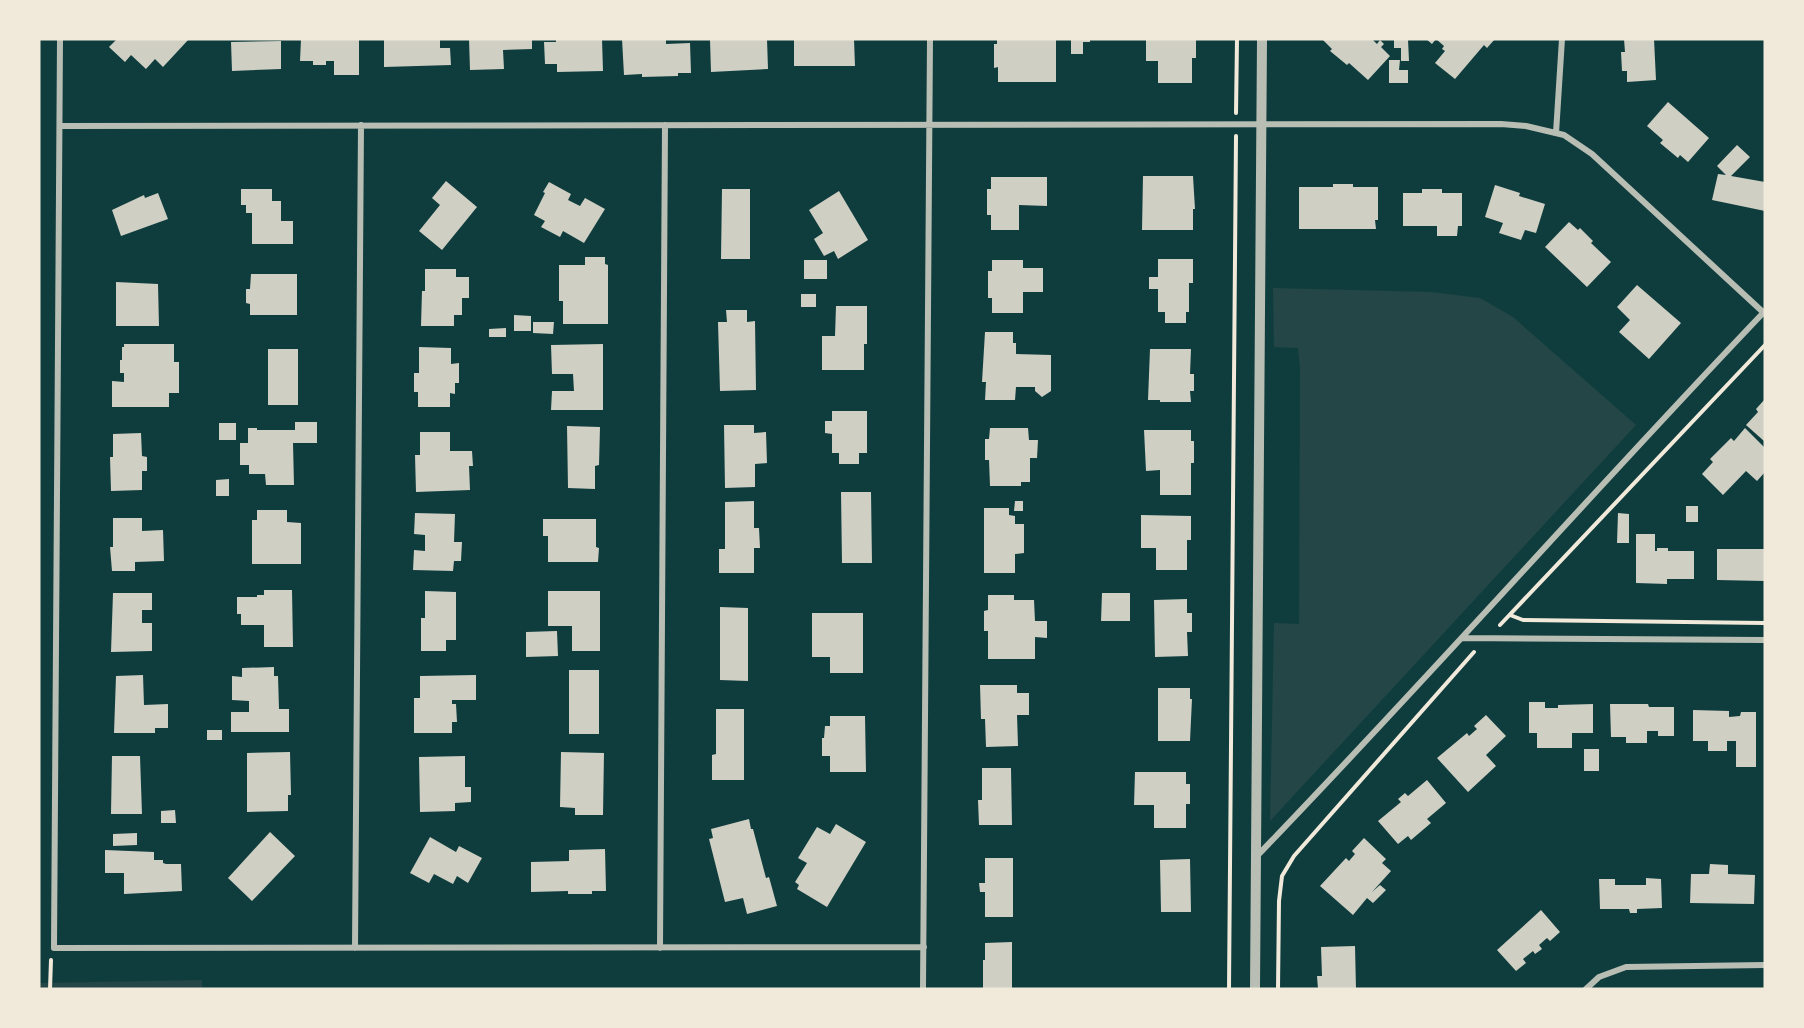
<svg xmlns="http://www.w3.org/2000/svg" width="1804" height="1028" font-family="Ubuntu,sans-serif">
<style>
.green{fill:#244646}
.building{fill:#cfcfc3}
.lines{fill:none;stroke-linecap:round;stroke-linejoin:round}
.path{stroke:#f1e9da;stroke-width:4}
.minor{stroke:#b8beb3;stroke-width:6}
.tertiary{stroke:#b8beb3;stroke-width:10}
</style>
<rect width="100%" height="100%" fill="#0f3d3e"/>
<path class="green" d="M1273,288L1432,292L1480,298L1513,317L1636,425L1270,821L1274,623L1299,624L1300,368L1298,348L1274,347Z
M202,980V989H39V983Z"/>
<path class="building" d="M117,39H189L163,67L155,59L146,69L131,55L125,62L110,48L109,47Z
M301,39H359V75H334V61H326V65H313V61H300Z
M384,39H440V48H450L451,65L384,67Z
M469,39H532V49L503,50L504,69L470,70Z
M556,39H602L603,71L557,72V64H545L544,42H556Z
M622,39H666V44L690,43L691,73H678V76L642,77V74L624,75Z
M767,39L768,69L711,72L710,40Z
M794,39H854L855,66H794Z
M997,39H1056V82H998V67L994,68V44H997Z
M1071,39H1090V42H1083V54H1071Z
M1146,39H1196V58H1192V83H1158V61H1146Z
M1322,39H1372L1377,44L1380,40L1384,44L1381,47L1390,56L1368,80L1349,63L1347,65L1330,51L1332,49Z
M1394,39H1408L1409,61H1401V48H1394Z
M1426,39H1495L1487,48L1484,45L1455,79L1435,63L1445,51L1442,49L1444,46L1436,39L1432,44Z
M1624,39H1654L1656,80L1627,82V71H1622L1621,52H1625Z
M281,41V69L232,71L231,42Z
M1389,60H1400L1399,70H1408V83H1389Z
M1668,102L1709,138L1688,162L1680,155L1678,158L1660,143L1663,140L1647,126Z
M1737,145L1750,157L1731,176L1765,182V211L1712,200L1718,174L1726,175L1717,166Z
M1143,176H1193L1195,209H1193V230H1142Z
M991,177H1047V206L1019,205V230H991V215H987V189H991Z
M446,181L477,207L442,250L419,231L440,205L432,198Z
M549,182L571,194L568,200L580,206L585,198L605,209L584,243L563,231L560,237L541,227L545,221L534,215L545,193L543,192Z
M1333,184H1353V187H1378V220H1375L1376,229H1299V187H1333Z
M1495,185L1520,193L1519,196L1545,204L1536,233L1525,230L1521,240L1499,233L1503,223L1485,217Z
M241,189H272V201H281V221H293V244H252V213H246V205H241Z
M722,189H750V259H721Z
M1422,189H1442V193H1462V226H1458L1457,236H1437V226H1403V193H1422Z
M839,191L868,240L838,259L834,251L824,256L814,239L823,233L809,210Z
M158,193L168,219L121,236L112,210L144,195L145,198Z
M1569,222L1578,230L1580,228L1593,241L1591,243L1611,262L1587,287L1545,247Z
M585,257H605V264L608,265V324H563V301H559V265H585Z
M1158,259H1193V283H1189V312H1186V323H1165V312H1158V289H1149V277H1158Z
M804,260H827V279H804Z
M992,260H1023V268H1043V292H1023V313H992V298H988V271H992Z
M425,269H456V277H469V298H462V315H454V326H421L422,291H425Z
M251,274H297V315H250V304L246,303V289H250Z
M116,282L158,284L159,326H116Z
M1637,285L1681,323L1649,359L1619,332L1630,320L1617,307Z
M801,294H816V307H801Z
M836,306H867V344H864V370H822V336H835Z
M726,310H747V322L755,321L756,390L720,391L718,322H727Z
M514,315L531,316V331H514Z
M533,322H554L553,334L533,333Z
M506,328V337H489V329Z
M985,332H1013V343H1016V354L1051,355V391L1042,397L1035,391V387H1016L1015,400H985L986,382H982Z
M124,344H174V362H179V393H169V407H112V381L124,382V373H120V360H122V347H124Z
M603,344V410H551L552,391H574L573,374H552L551,345Z
M419,347L451,348V364L459,363V383H455V394L450,393V407H418V392H414V373H419Z
M268,349H298V405H268Z
M1150,349H1191L1190,374H1194V391H1190L1191,402H1160V400H1148Z
M1765,399V440L1764,441L1746,425L1758,412L1756,409Z
M832,411H867V453H859V464H839V453H832V434L825,433V421H832Z
M295,422H317V443H293L294,485H266L265,474H249V465H240V443H248V428H257V430H295Z
M219,423H236V440H219Z
M724,425H754V433L766,432L767,463L755,464V487L725,488Z
M567,426L600,427L599,465L595,466V489L568,488Z
M990,428H1028L1029,440H1038L1037,458H1030V482H1021V486H990L989,460H985V439H989Z
M1745,428L1765,448V472L1757,481L1746,471L1723,495L1702,474L1713,462L1710,459L1731,438L1734,441Z
M1144,430H1191V441H1194V463H1191V495H1160V470L1146,471Z
M420,432H450V451H472L473,466H469L470,490L416,492L415,455H420Z
M141,433L142,456L147,457V471H142V490L111,491L110,457H113V434Z
M229,479V496H216V480Z
M841,492H871L872,563H842Z
M754,501V528H759L760,548H754V573H719V549H725V502Z
M1015,501H1023V511H1014Z
M1686,506H1698V522H1686Z
M984,508H1009V515L1015,516V524H1024V553L1015,554V573H984Z
M257,510H287V522L301,523V564H252V520H257Z
M415,513L455,514L454,542H462L461,561H454L453,571L413,570L414,550L425,551V535L414,534Z
M1618,513L1629,514V543H1617Z
M1141,515L1191,516V540H1187V570H1156V548H1141Z
M113,518H142V531L163,530L164,561L135,562V571H112L110,547H113Z
M543,519H596V547L599,548L598,562H548V536H543Z
M1636,534H1655V551H1657V548H1668V551H1694V579H1667V584L1636,583Z
M1717,549H1765V581L1717,580Z
M264,590H292L293,647H264V625H241V614H237V597H257V595H264Z
M425,591L456,592V640H446V651H421V618H425Z
M548,591H600V651H572V626H548Z
M113,593H152V610H142V623H152V651L111,652Z
M1102,593H1130V621H1101Z
M988,595H1014V600H1034L1035,621H1047V638L1035,637V659H988V631H984V611L988,610Z
M1187,599V613H1192V632H1187L1188,656L1155,657L1154,600Z
M720,607L748,608V681L720,680Z
M812,613H863V673H830V657H812Z
M557,631L558,656L526,657V632Z
M274,667V676H278L279,709H289V732H231V712H249V701L232,700V676L242,677V668Z
M569,670H599V734H569Z
M143,675L144,705L168,704V728H155V733H114L116,676Z
M476,675V700H452V704H456L457,722H452V733H414V698H420V676Z
M980,685H1017V693H1029V715H1017L1018,746L986,747L985,719H981Z
M1158,688H1190V699H1192L1190,741H1158Z
M1529,702H1545V708H1558V705L1593,704V733H1572V748H1537V733H1529Z
M1610,704H1648L1649,707H1674V736H1658V731H1647V743H1626V737H1611Z
M716,709H744V780H712V755L716,754Z
M1693,710L1729,711V717L1740,716L1741,712H1756V767H1736V741H1727V751H1708V741H1693Z
M1486,715L1506,736L1486,755L1496,766L1468,792L1437,758L1467,733L1469,736L1477,729L1474,726Z
M830,716H865L866,772H830V756H822V738H824L825,726H830Z
M207,730H222V740H207Z
M1584,749H1599V771H1584Z
M290,752L291,795H288V811L247,812V753Z
M561,752L604,753L603,815H575V808L560,807Z
M112,756H140L142,814H111Z
M465,756V787H471V802L455,803V811L420,812L419,757Z
M982,768H1011L1012,825H979L978,800H982Z
M1135,772H1186V784H1190V804H1186V828H1154V805H1134Z
M1427,780L1446,803L1427,819L1431,823L1411,840L1408,836L1398,844L1378,821L1401,802L1398,799L1405,793L1408,796Z
M175,810L176,823H161V811Z
M749,819L751,829H753L766,878L769,877L777,906L747,914L743,898L725,902L709,839L713,838L711,829Z
M836,824L866,842L827,907L797,889L799,885L795,882L807,863L798,858L817,827L830,834Z
M270,832L295,856L252,901L228,878Z
M137,833V845L113,846V834Z
M430,837L456,852L459,846L482,858L468,883L457,876L453,884L434,874L429,883L410,873Z
M1364,838L1386,859L1382,863L1391,871L1372,892L1380,885L1386,890L1373,903L1367,898L1353,915L1320,886L1346,858L1349,861L1355,854L1352,851Z
M605,849L606,891H592V894H568V891L531,892V862L569,861V850Z
M105,850L154,852V860H163V863L166,864H181L182,891L124,894V873H105Z
M985,858H1013V917H985V892H980L979,883H985Z
M1190,859L1191,912H1161L1160,860Z
M1710,864L1728,865V874L1755,875L1754,904L1690,903L1691,874H1709Z
M1646,878L1661,879L1662,908L1637,909V913H1630L1629,909H1600L1599,879H1615V885H1646Z
M1541,910L1560,932L1550,941L1547,938L1539,945L1542,949L1535,954L1533,951L1523,959L1526,963L1516,971L1497,950Z
M1012,942V989H983V960H985V943Z
M1355,946L1356,989H1318L1317,976H1322L1321,947Z"/>
<g class="lines">
<path class="path" d="M1236,113L1237,39
M1510,615L1523,620L1765,623
M1500,625L1765,345
M50,989L51,960
M1229,989L1236,136
M1278,989L1279,901L1282,876L1294,856L1474,652"/>
<path class="minor" d="M60,39L54,948L924,947
M60,126L1501,124L1526,126L1564,135L1592,154L1764,313
M1556,133L1562,39
M1462,638L1765,640
M1256,857C1429,678 1593,491 1765,311
M355,948L361,125
M660,948L665,125
M923,989L930,39
M1586,989L1599,977L1626,967L1765,965"/>
<path class="tertiary" d="M1255,989L1262,39"/>
</g>
<rect width="1804" height="1028" fill="none" stroke="#f1e9da" stroke-width="81"/>
</svg>
